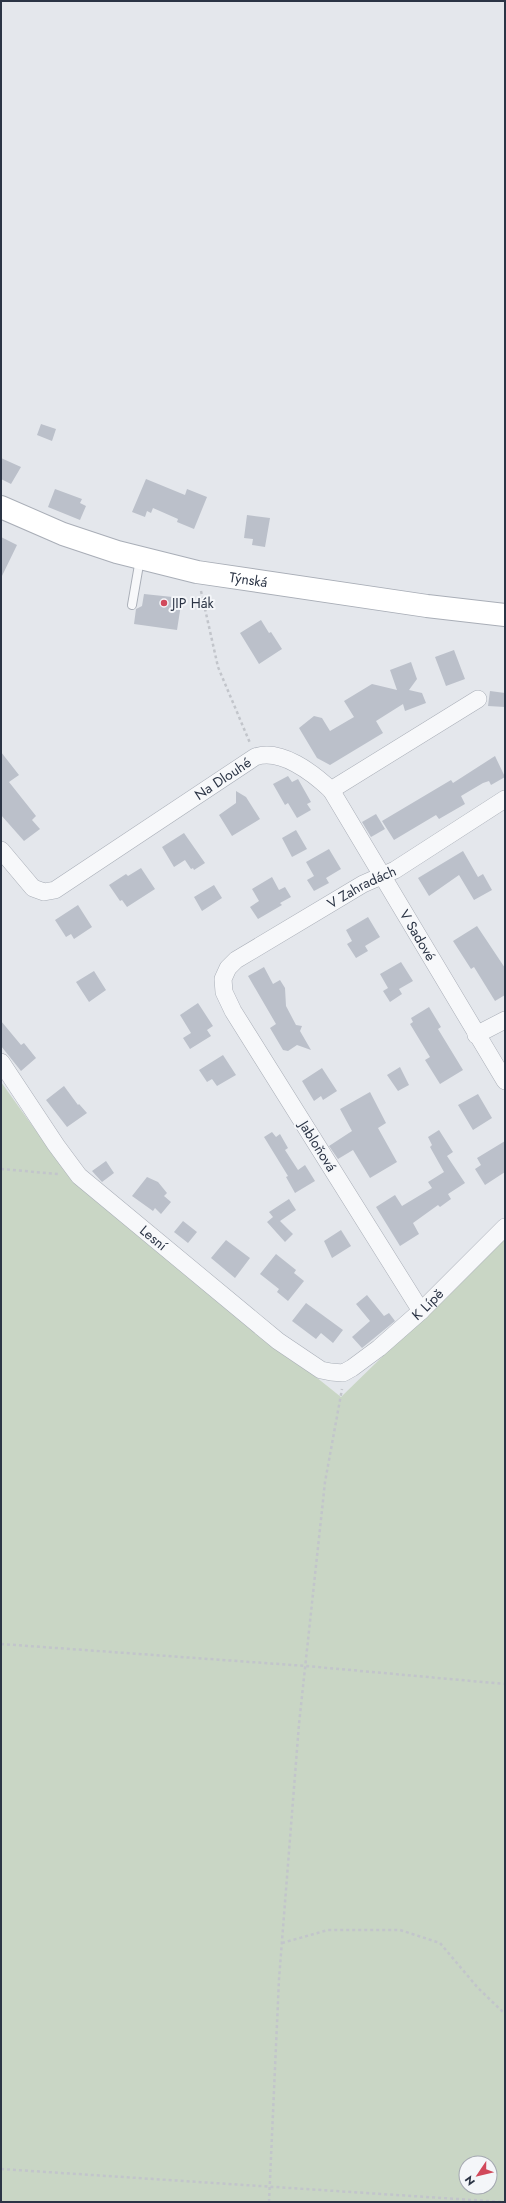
<svg xmlns="http://www.w3.org/2000/svg" width="506" height="2203" font-family="Jost,sans-serif">
<style>
.green{fill:#c9d6c5;fill-rule:evenodd}
.building{fill:#bbc0ca}
.lines{fill:none;stroke-linecap:round;stroke-linejoin:round}
.service-casing{stroke:#a9aeb7;stroke-width:10}
.minor-casing{stroke:#a9aeb7;stroke-width:18}
.secondary-casing{stroke:#a9aeb7;stroke-width:24}
.path{stroke:#c2c5cb;stroke-width:2.5;stroke-dasharray:3 3;stroke-linecap:butt}
.service{stroke:#f7f8fa;stroke-width:8}
.minor{stroke:#f7f8fa;stroke-width:17}
.secondary{stroke:#fff;stroke-width:22}
.poi-dot{fill:#d1495b;stroke:#f4f6f9;stroke-width:1.5}
.labels{text-anchor:middle;stroke-width:4;stroke-linejoin:round;paint-order:stroke}
.street-label{font-size:14px;fill:#2b3445;stroke:#f4f6f9}
.poi-label{font-size:14px;fill:#2b3445;stroke:#f4f6f9;text-anchor:start}
</style>
<rect width="100%" height="100%" fill="#e4e7ec"/>
<path class="green" d="M1,1082L67,1174L92,1198L341,1397L505,1237V2202H1ZM466,2163H490V2187H466Z"/>
<path class="building" d="M41,424L56,429L52,441L37,435Z
M1,458L21,467L11,484L1,479Z
M146,479L185,495L187,489L207,497L194,529L177,522L178,519L153,508L151,513L147,511L145,517L132,512Z
M55,489L82,499L80,503L86,506L80,520L48,507Z
M247,515L270,518L265,547L252,545L253,539L244,538Z
M1,537L17,545L1,578Z
M144,594L182,598L177,630L134,624L136,609L142,606Z
M261,620L269,633L271,632L282,649L259,664L240,633Z
M454,650L465,679L446,686L435,657Z
M411,662L417,679L409,690L422,693L426,703L405,711L403,704L376,721L383,733L330,765L317,758L299,728L314,716L322,718L330,731L354,717L344,701L372,684L397,690L390,670Z
M490,691L505,693V707L488,706Z
M1,752L19,775L9,782L36,816L32,820L40,829L24,841L1,815Z
M495,756L505,777L491,785L489,781L483,783L461,796L465,804L439,819L436,815L394,840L382,821L451,780L453,783Z
M288,776L292,782L298,779L311,802L307,804L311,810L297,818L288,803L285,805L273,784Z
M236,791L246,797L260,819L232,836L219,815L236,803Z
M376,814L385,829L371,837L362,822Z
M296,830L307,849L292,857L282,838Z
M184,833L205,863L194,870L193,868L191,869L185,860L174,867L162,847Z
M329,849L341,869L326,878L329,883L314,891L307,880L314,876L306,862Z
M463,851L478,877L483,874L492,890L474,900L459,875L429,896L418,878Z
M141,868L155,889L127,907L122,900L120,901L109,885L126,874L128,876Z
M272,877L279,890L285,887L291,897L280,903L282,905L258,919L250,907L259,901L252,889Z
M214,885L222,898L202,911L194,897Z
M78,905L92,927L74,939L71,934L66,937L55,920Z
M368,917L380,937L365,946L368,951L356,958L347,944L352,941L346,930Z
M477,926L505,968V995L495,1001L474,967L471,969L453,941Z
M401,962L413,981L399,989L402,994L390,1002L383,991L388,988L380,974Z
M264,967L273,984L280,980L285,988L286,1006L296,1025L302,1026L300,1031L311,1050L297,1045L288,1051L283,1050L270,1028L276,1024L248,976Z
M94,971L106,990L89,1002L76,982Z
M198,1003L213,1026L207,1030L211,1036L190,1049L183,1038L191,1033L180,1015Z
M429,1007L441,1027L438,1029L463,1070L440,1084L425,1060L430,1057L410,1024L413,1022L411,1018Z
M1,1021L21,1045L24,1043L36,1058L21,1071L1,1046Z
M223,1055L236,1075L217,1086L212,1079L207,1082L199,1070Z
M400,1067L409,1085L398,1091L387,1075Z
M322,1068L337,1091L323,1100L321,1096L314,1101L302,1081Z
M64,1086L78,1105L79,1104L87,1113L67,1127L46,1100Z
M370,1092L386,1123L378,1128L397,1162L370,1178L353,1150L338,1159L329,1146L352,1131L340,1109Z
M478,1094L492,1118L473,1130L458,1105Z
M439,1130L453,1152L447,1156L465,1183L448,1194L451,1199L440,1207L438,1205L413,1223L419,1234L400,1246L376,1207L395,1195L402,1206L432,1188L428,1182L444,1172L430,1147L432,1145L428,1137Z
M272,1132L276,1137L280,1134L288,1148L285,1150L298,1170L305,1165L315,1181L295,1193L286,1177L288,1176L264,1137Z
M505,1141V1172L485,1185L475,1169L481,1165L477,1158Z
M106,1161L114,1173L102,1182L92,1171Z
M147,1177L158,1182L167,1193L164,1196L171,1202L161,1214L155,1208L153,1211L132,1196Z
M289,1199L296,1210L280,1221L293,1234L285,1242L267,1222L273,1217L269,1212Z
M183,1221L197,1232L188,1243L174,1232Z
M341,1230L351,1246L332,1258L324,1241Z
M226,1240L250,1258L235,1278L211,1258Z
M276,1254L296,1270L294,1273L304,1281L288,1301L277,1292L279,1289L260,1274Z
M367,1295L384,1316L389,1313L395,1321L362,1348L352,1337L370,1321L356,1304Z
M306,1303L343,1330L333,1343L321,1333L316,1339L292,1321Z"/>
<g class="lines">
<defs>
<path id="service" d="M132,605L140,559"/>
<g id="minor">
<path id="s1" d="M331,790L505,1081"/>
<path id="s2" d="M1,850L33,888L44,892L55,890L255,757C281,748 313,773 331,790L478,699"/>
<path d="M476,1035L505,1020"/>
<path id="s3" d="M1,1062L56,1145L79,1176L278,1341L321,1370L331,1372L343,1373L352,1368L379,1348L421,1311L505,1227"/>
<path id="s4" d="M421,1311L233,1011L224,992L223,979L228,968L236,960L363,884L395,870L505,799"/>
</g>
<g id="secondary">
<path id="s5" d="M1,507L63,534L117,552L197,572L427,606L505,615"/>
</g>
</defs>
<use href="#service" class="service-casing"/>
<use href="#minor" class="minor-casing"/>
<use href="#secondary" class="secondary-casing"/>
<path class="path" d="M201,591L218,667L250,743
M1,1169L58,1174
M1,1644L306,1666L505,1684
M282,1943L328,1930H400L440,1943L478,1988L505,2014
M1,2169L503,2202
M269,2202L279,1979L299,1724L325,1482L342,1389"/>
<use href="#service" class="service"/>
<use href="#minor" class="minor"/>
<use href="#secondary" class="secondary"/>
</g>
<circle class="poi-dot" cx="164" cy="603" r="4"/>
<g class="labels">
<g class="street-label">
<text dy="5" stroke="none"><textPath href="#s5" startOffset="259">Týnská</textPath></text>
<text dy="5" stroke="none"><textPath href="#s2" startOffset="274">Na Dlouhé</textPath></text>
<text dy="5" stroke="none"><textPath href="#s4" startOffset="557">V Zahradách</textPath></text>
<text dy="5" stroke="none"><textPath href="#s1" startOffset="169">V Sadové</textPath></text>
<text transform="translate(318 1146) rotate(58)" y="5">Jabloňová</text>
<text dy="5" stroke="none"><textPath href="#s3" startOffset="235">Lesní</textPath></text>
<text dy="5" stroke="none"><textPath href="#s3" startOffset="580">K Lípě</textPath></text>
</g>
<g class="poi-label">
<text x="172" y="608">JIP Hák</text>
</g>
</g>
<rect width="506" height="2203" fill="none" stroke="#2b3445" stroke-width="4"/>
<g transform="translate(478 2175) rotate(235)"><circle r="19" fill="#f4f6f9" stroke="#a4a8b1"/>
<path d="M0-3L7 15L0 10L-7 15Z" fill="#d1495b"/>
<text y="-6" font-size="11" font-weight="bold" text-anchor="middle" fill="#2b3445">N</text>
</g>
</svg>
